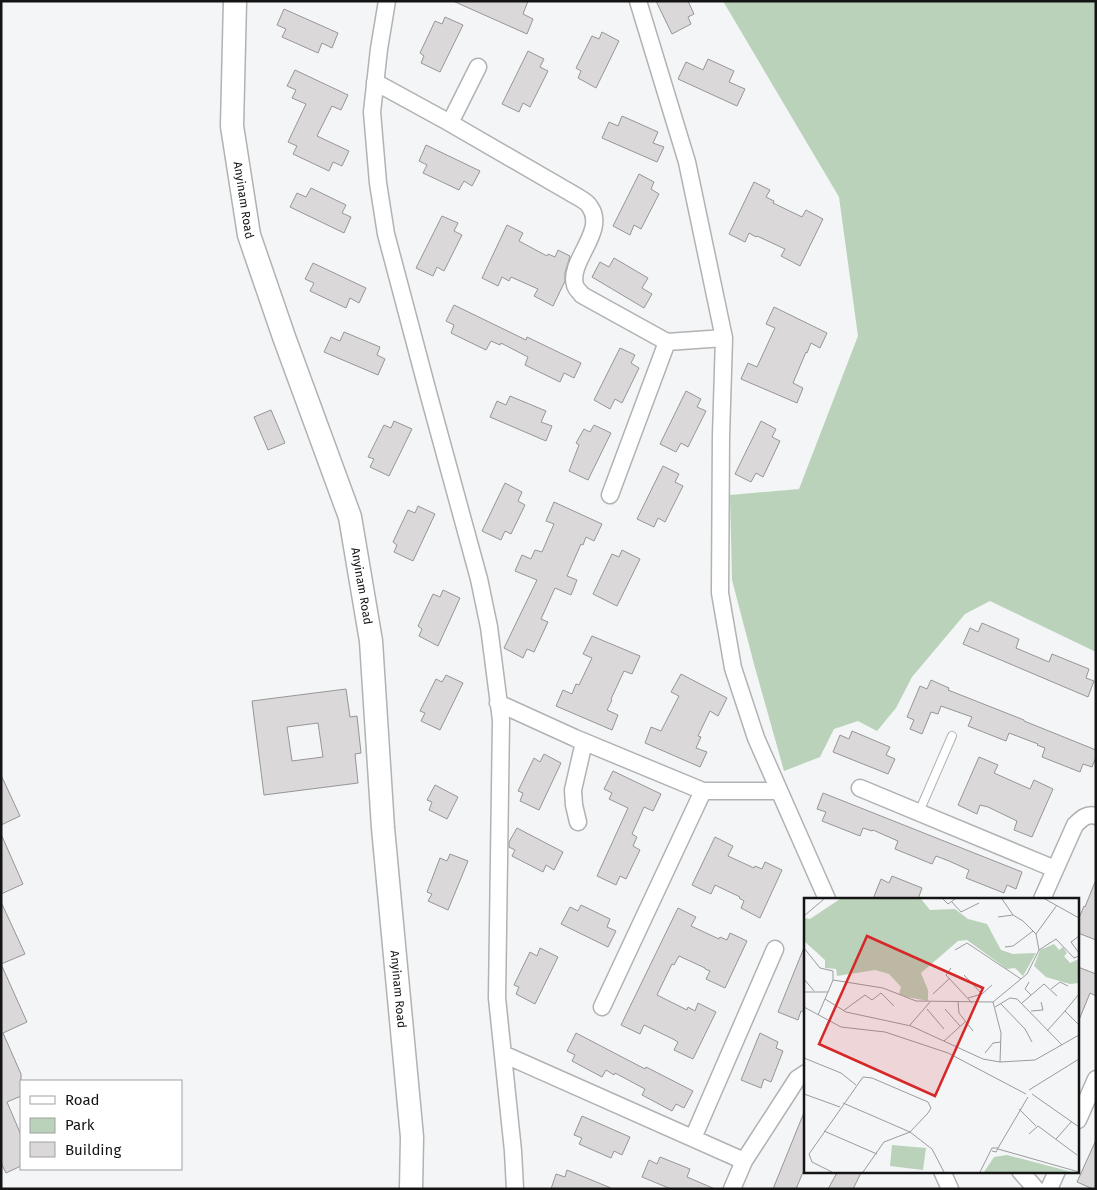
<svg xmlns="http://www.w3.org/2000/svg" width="1097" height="1190" font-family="'Fira Sans',sans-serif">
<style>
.green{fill:#b9d2b9}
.building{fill:#dbd8da;stroke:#979597;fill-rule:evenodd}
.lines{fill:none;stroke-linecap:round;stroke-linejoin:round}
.lane-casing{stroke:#b0b2b3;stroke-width:10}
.street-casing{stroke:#b0b2b3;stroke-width:19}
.secondary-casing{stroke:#b0b2b3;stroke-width:25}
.lane{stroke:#fff;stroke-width:8}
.street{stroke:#fff;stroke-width:16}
.secondary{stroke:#fff;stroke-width:22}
.labels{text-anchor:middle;stroke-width:4;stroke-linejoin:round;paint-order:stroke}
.street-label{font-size:12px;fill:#141415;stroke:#fff}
.inset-road{fill:none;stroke:#9a9b9d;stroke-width:1}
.view{fill:#d62828;fill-opacity:0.15;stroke:#d62828;stroke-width:2.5}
.inset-edge{fill:none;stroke:#141415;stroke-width:2.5}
</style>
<rect width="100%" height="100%" fill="#f3f5f7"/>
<path class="green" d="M723,1H1096V652L990,601L965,614L912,677L896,708L877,731L858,721L834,729L820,757L784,771L754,664L732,580L730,495L799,489L858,336L839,197Z"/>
<path class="building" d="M453,1H528L523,14L533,19L527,34Z
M656,1H688L694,14L688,17L691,24L672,34Z
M284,9L338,33L332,48L322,43L318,53L282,37L286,29L277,25Z
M445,17L463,25L440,72L421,63L424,56L420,53L435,21L442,24Z
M602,32L619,41L596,88L578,78L581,71L576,68L592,36L599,39Z
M528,51L544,59L540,67L548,71L530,107L523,103L519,112L502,104Z
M708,59L734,71L729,82L745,89L737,106L678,79L686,62L703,70Z
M295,70L348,95L341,110L332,106L317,136L349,151L342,166L333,162L329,171L293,154L297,146L288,142L306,104L292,98L296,90L287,86Z
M622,116L658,132L653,143L664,147L657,162L602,138L609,122L618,126Z
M426,145L480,171L472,186L464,181L459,190L423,173L427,165L419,161Z
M639,174L654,182L651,189L659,194L641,229L634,225L630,235L613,226Z
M754,182L770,190L766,197L774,201L773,203L802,217L806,210L823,219L800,266L781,256L785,249L757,236L756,237L749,233L745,242L729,234Z
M311,188L346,205L342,213L351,217L344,233L290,207L297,193L306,197Z
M442,216L458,223L454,231L462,235L444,271L437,267L433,276L416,268Z
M507,225L523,233L519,241L547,256L548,254L555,257L558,250L570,256L565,273V281L553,306L534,296L538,289L511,277L509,281L502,277L498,286L482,278Z
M614,258L648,278L642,288L652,294L644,308L592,277L600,262L609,267Z
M313,263L366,288L359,303L350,298L346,308L310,291L314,283L305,279Z
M454,305L526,340L527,337L581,363L574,378L564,373L560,382L525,365L528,357L501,343L500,345L491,341L486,350L451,333L454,325L446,321Z
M774,307L827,333L820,348L811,343L807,353L806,352L793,383L803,388L797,403L741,379L748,363L757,367L775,328L766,324Z
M344,332L380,347L377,355L385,359L378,375L324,352L331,337L340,341Z
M620,348L635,355L631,363L639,368L622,403L615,399L610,409L594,400Z
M686,391L701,399L697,407L706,411L688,447L681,443L676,452L660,444Z
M510,396L546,411L541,422L552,426L546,441L490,417L497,401L506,405Z
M271,410L285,443L268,450L254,417Z
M394,421L412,429L389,476L370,467L374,459L368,457L384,425L391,428Z
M761,421L776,429L772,437L780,441L763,477L756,473L751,482L735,474Z
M594,425L611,433L588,480L569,471L579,445L576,443L584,429L590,432Z
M663,466L679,474L675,482L683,486L665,522L658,518L654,527L637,519Z
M505,483L522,492L518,501L525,505L511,534L505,531L501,540L482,531Z
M554,502L602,524L594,541L586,537L583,545L581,544L567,576L577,580L571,595L555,588L541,619L548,622L534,652L527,649L523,658L504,648L537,580L515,571L522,555L531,559L535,550L542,552L554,524L546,521Z
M418,506L435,514L413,561L394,552L397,545L393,542L408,510L415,513Z
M622,550L640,559L617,606L593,594L612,554L619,557Z
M443,590L460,598L438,646L419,636L422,629L418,626L433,594L440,597Z
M982,623L1019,639L1016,648L1049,662L1052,654L1089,669L1086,678L1094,681L1088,697L963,644L970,628L978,632Z
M592,636L640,656L632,674L624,671L611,699L612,700L607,710L618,715L612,730L556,706L563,690L572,694L576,684L579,685L592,658L583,654Z
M681,674L727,698L718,716L710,711L698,736L701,737L696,748L707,752L700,767L645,743L651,727L661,731L679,696L671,692Z
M446,675L463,683L440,730L421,721L425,713L420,711L436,679L442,682Z
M931,680L949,688L948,690L1024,720V721L1096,750V757L1092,767L1083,764L1080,772L1042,757L1045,748L1037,745L1038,744L1009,733L1006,741L968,726L972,717L941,706L938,714L931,712L922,734L910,729L914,720L907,717L920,686L927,689Z
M346,689L350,717L357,716L361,753L355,754L358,783L264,795L252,701ZM318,723L323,757L292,761L287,727Z
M852,731L890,747L886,755L895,759L888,774L833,752L840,735L849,739Z
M544,754L561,763L539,810L520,801L523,793L518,791L534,758L540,762Z
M979,757L998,765L994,773L1030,789L1034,780L1053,789L1032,837L1014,830L1017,821L988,807L980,805L977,814L958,805Z
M613,771L661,794L653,811L644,807L632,834L637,837L633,846L640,850L626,879L620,876L616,885L597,876L628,808L609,799L612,793L604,789Z
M1,775L20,816L1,825Z
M435,785L458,797L447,819L429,810L432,802L427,800Z
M823,793L1022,872L1016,889L1007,885L1004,893L966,878L969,870L949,861L936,856L932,864L895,849L898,841L873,830L872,831L863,828L860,836L822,821L826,812L817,809Z
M517,828L563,852L554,870L546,865L543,872L512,856L515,850L509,847V842Z
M1,834L23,884L1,894Z
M715,837L733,846L728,856L754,868L755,866L762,869L765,862L782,870L760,918L741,908L744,901L739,898L740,897L715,885L711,894L692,885Z
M450,854L468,861L448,910L428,901L432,894L427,892L440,858L447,861Z
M892,876L922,888L918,899H873L881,879L889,883Z
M1095,882H1096V940L1078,933V920L1084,906L1085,907Z
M1,902L25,954L1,964L27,1022L3,1033L21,1074V1096L7,1102L21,1135V1166L6,1173L1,1163Z
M581,905L610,919L607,927L616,931L608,947L561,924L570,907L578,911Z
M678,908L696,917L691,926L719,939L720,937L727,940L730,933L747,941L725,988L706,979L710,971L705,969V968L679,956L674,965L672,964L657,995L687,1010L688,1007L695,1011L698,1003L716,1012L693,1059L674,1050L678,1042L673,1039L644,1025L640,1034L621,1025Z
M805,945L806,1013L801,1011L798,1020L778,1012Z
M540,948L558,957L535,1004L516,994L519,987L514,985L530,952L537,956Z
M1078,967L1096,974V996L1090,993L1079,1020Z
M576,1033L645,1069L646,1067L693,1091L684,1108L676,1104L672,1111L642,1095L645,1089L615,1073L614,1075L606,1070L602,1077L572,1061L575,1055L567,1051Z
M760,1033L778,1042L776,1048L783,1051L771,1082L764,1079L761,1088L741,1080Z
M805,1110L806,1165L796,1189H773Z
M582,1116L630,1137L622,1155L614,1151L611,1158L579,1144L582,1138L574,1135Z
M1096,1140V1189H1093L1077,1182Z
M660,1157L690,1169L687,1177L715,1189H671L642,1177L649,1160L657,1164Z
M567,1170L611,1188V1189H551L556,1174L565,1177Z
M838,1171H862L853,1189H828Z"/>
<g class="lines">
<defs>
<path id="lane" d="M919,812L952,736"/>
<path id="street" d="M387,1L379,49L372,112L378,183L386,234L429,396L479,579L489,627L501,720L497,998L513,1151L515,1189
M638,1L687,162L724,338L721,436L720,593L733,668L756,738L827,899
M375,82L450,123L571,193C577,197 587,201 590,207C607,231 568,261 575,285C576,289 580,292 582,295L667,342L610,495
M450,123L478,67
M667,342L724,338
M498,703L575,738L703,791H779
M860,788L1055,869
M578,822L574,805L573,790L584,742
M1042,899L1075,825C1081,819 1087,813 1096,816
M602,1007L703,791
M503,1054L744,1161
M1078,1120L1096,1079
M693,1138L775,949
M942,1171L950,1189
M1020,1171L1036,1189
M732,1189L744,1161L797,1079L806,1073
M1049,1189L1057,1171"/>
<g id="secondary">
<path id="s1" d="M235,1L232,126L249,235L284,337L350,517L371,641L383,828L412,1137L411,1189"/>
</g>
</defs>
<use href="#lane" class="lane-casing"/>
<use href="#street" class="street-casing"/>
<use href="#secondary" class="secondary-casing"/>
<use href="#lane" class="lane"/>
<use href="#street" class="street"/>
<use href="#secondary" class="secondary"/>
</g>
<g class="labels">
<g class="street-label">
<text dy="4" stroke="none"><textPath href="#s1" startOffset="200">Anyinam Road</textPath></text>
<text dy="4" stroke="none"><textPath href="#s1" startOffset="605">Anyinam Road</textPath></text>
<text dy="4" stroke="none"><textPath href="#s1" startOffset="1010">Anyinam Road</textPath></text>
</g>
</g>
<g transform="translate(804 898)">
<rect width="275" height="275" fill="#f3f5f7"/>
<path d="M36,1H117L126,12L151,11L164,21L183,26L197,52L209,56L232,55L219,78L211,70L203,71L163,42L154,43L117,75L124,92V103L103,99L95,96L97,89L85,76L71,72L33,78L32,71L21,70V62L0,43V20L6,21ZM250,46L255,52L259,49L263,55L260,58L266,65L275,61V85L266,86L242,79L230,68L236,52ZM88,247L122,250L119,272L86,268ZM203,257L268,274H180L190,259Z" fill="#b9d2b9"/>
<path class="inset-road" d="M139,1L144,6L151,1M198,1L209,17M241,1L275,20M148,4L157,14L175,5M0,18L20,1M232,36L253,7M275,38L267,44L275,55M201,49L209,48L229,33M0,50L16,70L29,73V82M151,52L163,45L217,81M235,52L252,41L270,60L275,58M147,70L142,77L168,105M160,77L178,96M0,81L10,93M225,84L221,91L227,97M247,91L256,84L264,88M0,94H24L14,117M24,94L29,82L79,90L112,103L189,104L223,76L235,52L232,36L219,23L209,17L194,19M129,96L146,80M275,96L261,113L275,127M164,100L178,96L188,87M21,101L42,114L107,128L179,161L196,164L197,135L189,104M154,104L155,115L169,133M218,105L240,86L253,98M197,106L221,131L228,144M0,109L37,129L81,134L144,155L222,196M191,109L206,100L213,101L258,147M123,111L140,131M141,111L156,128M39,113L61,97L68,102L77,95L90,108M227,113L239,112L237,104M106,127L126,104M243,133L261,113M140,143L161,124M181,155L189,145L197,144M0,160L37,175L52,187M196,164L231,162L275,137M225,192L275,161M0,196L36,209M228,196L275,229M39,205L106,234L128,251L140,274M215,211L232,228M20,233L73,256M225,236L234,228L273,257M252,241L268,223M194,250L224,199M194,251L275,274M28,274L8,264L5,256L59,179L68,180L124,204L127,210L124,215L106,234L80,244L59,274M176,274L188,250H194L192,254L188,253"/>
<path class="view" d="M63,38L179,90L131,198L15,146Z"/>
<rect width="275" height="275" class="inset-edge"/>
</g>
<rect width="1097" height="1190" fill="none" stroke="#141415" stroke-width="5"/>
<rect x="20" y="1080" width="162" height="90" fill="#ffffff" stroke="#a1a1a1"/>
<rect x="30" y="1096" width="25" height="8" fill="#ffffff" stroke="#a1a1a1"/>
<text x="65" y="1105" font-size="15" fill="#141415">Road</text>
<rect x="30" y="1118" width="25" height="15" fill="#b9d2b9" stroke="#a1a1a1"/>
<text x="65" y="1130" font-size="15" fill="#141415">Park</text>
<rect x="30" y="1142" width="25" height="15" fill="#dbd8da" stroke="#a1a1a1"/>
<text x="65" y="1155" font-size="15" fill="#141415">Building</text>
</svg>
